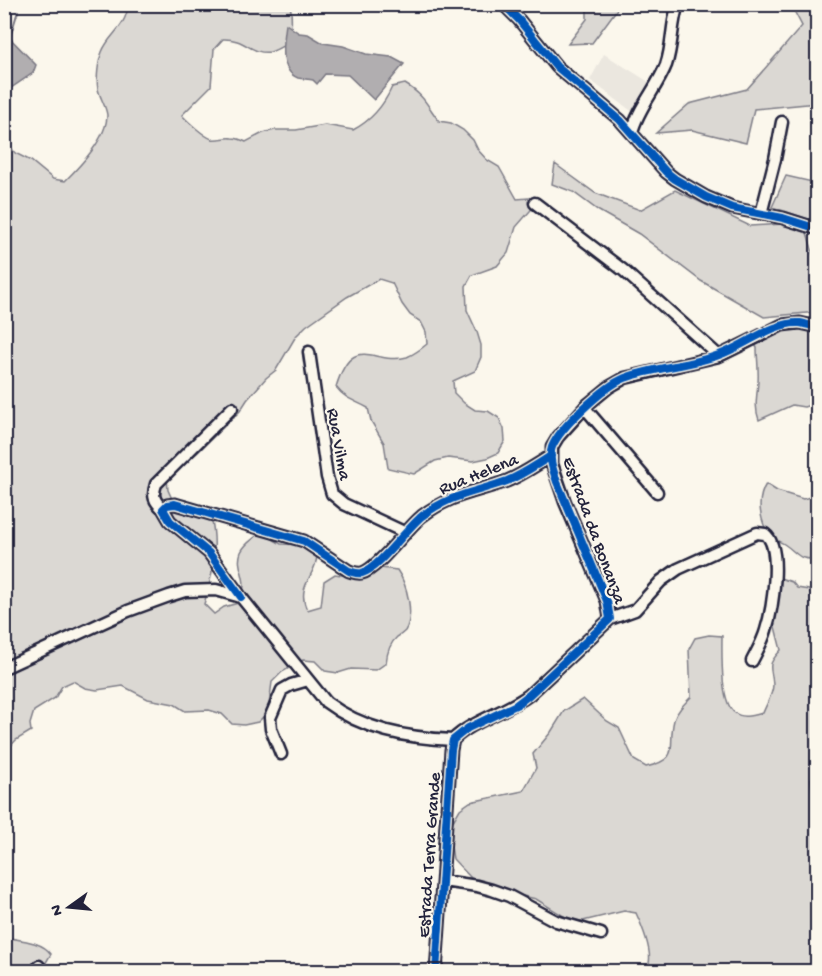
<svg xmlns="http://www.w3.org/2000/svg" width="822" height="976" font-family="'Gochi Hand',sans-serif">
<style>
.built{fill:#ebe7df}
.green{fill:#dbd8d3;stroke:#7e7d87;stroke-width:1.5}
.water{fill:#b1aeb0;stroke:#787681;stroke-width:1.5}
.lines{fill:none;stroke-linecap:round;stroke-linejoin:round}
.stream{stroke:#787681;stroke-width:2}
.minor-casing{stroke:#22223b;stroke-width:15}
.minor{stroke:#fbf7ec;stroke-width:10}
.cycleway-casing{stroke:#fbf7ec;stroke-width:11}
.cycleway{stroke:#0057b8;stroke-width:8}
.labels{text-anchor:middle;stroke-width:4.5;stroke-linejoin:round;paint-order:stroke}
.street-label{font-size:18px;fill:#22223b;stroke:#fbf7ec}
</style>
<rect width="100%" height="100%" fill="#fbf7ec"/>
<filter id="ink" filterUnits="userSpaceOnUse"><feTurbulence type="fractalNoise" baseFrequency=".0167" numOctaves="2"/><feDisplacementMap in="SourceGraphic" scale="12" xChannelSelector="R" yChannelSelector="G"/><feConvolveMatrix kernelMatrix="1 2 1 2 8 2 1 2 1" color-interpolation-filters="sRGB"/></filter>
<g filter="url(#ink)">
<path class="built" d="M604,54L649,82L634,113L590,80Z"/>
<path class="green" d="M128,5H290C293,17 290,29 292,41C285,44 277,50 270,52C252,55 245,38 223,39L214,49L211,86L182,115C187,121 205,137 212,139C219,140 226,137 232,138C237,138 242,140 246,142L263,133L275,130H296L325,125L353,130C370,121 384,105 392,87L405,84C425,96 426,104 439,121L451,123L463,130L473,140L478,150L487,160L499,167L517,199L529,198L537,203L516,227L508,253L497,266L472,275L466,286L467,310L477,332L481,345V357L475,371L453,381L454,393L464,403L475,410L488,411L499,418L504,429L505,441L498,453L487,458L473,461L448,458L435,461L414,474L388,468L384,443L371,421L368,408C354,400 346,400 336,387C353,331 373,366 407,357C414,354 421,349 427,344L426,332L421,322L410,315L402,304L392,283L379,279L347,297L306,326L296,336L276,370L266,378L247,400L240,411L197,453L167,478L168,490L173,501L211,516C218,545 213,576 204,604L214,614L224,607L238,603C253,579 234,570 241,552C245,543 254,539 261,532L281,544L305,545L317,552C318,576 295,584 307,610L321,606L324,581L335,574L347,576L372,567L397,570C407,584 415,615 405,631C404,632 399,636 397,637C389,644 387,653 386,663L376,670L351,669L338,673L325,671L315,661L303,660L282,672L272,682L268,712L258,722L244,725L232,724L222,714L209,710L185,711L174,704L148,699L123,686L97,690L85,688L73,681L62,686L55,698L34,711L30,724L31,731L16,740L5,752V140L15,153L31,161L53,179L65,181C80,166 107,138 107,115C106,106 100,98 98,89C96,79 98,62 102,52C109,34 126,28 128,5Z
M587,5H620L592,43L568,44L587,19Z
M791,5H817V103L754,109L746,143L692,130L656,133L689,104L747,89L802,26Z
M555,164L595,193L640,210L675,190L750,226L783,224L806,229L817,267V312L764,317L701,281L639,234L599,211L573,192L552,184Z
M786,176L817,183V222L772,207Z
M805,322L817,330V403L804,407L792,405L759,420C754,406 757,397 758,382C759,371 757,359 757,348L754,343L767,334Z
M766,484L777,491L803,499L817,495V559C797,560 799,554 784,544C780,541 774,540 770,539C761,521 755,502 766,484Z
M780,578L792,582L797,588L809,590C815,602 819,614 817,628C816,642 810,652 818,666V765L811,779L812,790H818L817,971H644C645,969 648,966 649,963C652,950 641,924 636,913L624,911L583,921L570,920L536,899L497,890L485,883L472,879L453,859L449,834L453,821L460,809L470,802L523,791L536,768L533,754L551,732L564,711L583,699L607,721L619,728L634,760L646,767C682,758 667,748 674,720C677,711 684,704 691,697L689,649L695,638L709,635L722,636C722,654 720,703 735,713C743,719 754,715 763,713C766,705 773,694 773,685C772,666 765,667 781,650L774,623L769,612L770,588L768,584Z
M5,937C19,940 42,941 51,954L41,971L5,972Z"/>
<path class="water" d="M286,24L299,33L308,34L323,43L343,46L366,54L391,57L404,64L374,100L348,75L325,74L317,84L313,80C309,79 303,79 298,78C278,70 284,40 286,24Z
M7,35L36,65L33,73L5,92L4,37Z"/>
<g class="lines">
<path class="stream" d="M9,40L18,11"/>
<defs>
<path id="minor" d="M503,4L519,20L557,67L620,120L666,172L675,179L706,197L732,208L783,218L818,229
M632,132C638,108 657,88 666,65C673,45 671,24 678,4
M535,203L623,270L719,356
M761,214L775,159L782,122
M309,352L327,477L332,494L344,504L406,533
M585,408L657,492
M163,509C154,501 152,496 156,484L232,408
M241,597L209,553L170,521L163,509L167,505L175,504L304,541L349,571C353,572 357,574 362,573C378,569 407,528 422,516C451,494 474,493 507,481C522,475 536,465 551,456
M610,619L635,610L661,581L678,569L757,533L765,534C783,547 772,611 766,630C763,641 757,651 752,661
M4,668L128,611L169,596L185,591L216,590L241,597L326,702C363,730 407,738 453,740
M453,740C470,722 506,712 529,695L610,619L607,601L565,502L552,464V447L558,437L587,405L609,387L625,378L719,356L782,325L800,323L818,327
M281,754L271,729L270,718L282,690L291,685L308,680
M443,881L477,886L492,890L509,896L556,921L601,934
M39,966L40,972
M436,972L451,750L453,740"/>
</defs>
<use href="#minor" class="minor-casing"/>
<use href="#minor" class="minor"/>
<defs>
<path id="cycleway" d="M503,4L519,20L557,67L620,120L666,172L675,179L706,197L732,208L783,218L818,229
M241,597L209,553L170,521L163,509L167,505L175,504L304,541L349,571C353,572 357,574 362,573C378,569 407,528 422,516C451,494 474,493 507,481C522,475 536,465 551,456
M436,972L451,750L453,740L468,728L516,705L529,695L610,619L607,601L557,482C554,472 548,458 552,447C560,427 605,386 625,378C655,367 689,366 719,355C743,347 774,321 800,323C805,324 812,326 818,327"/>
</defs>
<use href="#cycleway" class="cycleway-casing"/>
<use href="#cycleway" class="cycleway"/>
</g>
</g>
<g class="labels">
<g class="street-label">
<text transform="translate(340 444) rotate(80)" y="6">Rua Vilma</text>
<text transform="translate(478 473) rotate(-22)" y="6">Rua Helena</text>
<text transform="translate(595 530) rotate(70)" y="6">Estrada da Bonanza</text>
<text transform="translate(428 855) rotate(-86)" y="6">Estrada Terra Grande</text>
</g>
</g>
<rect width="822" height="976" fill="none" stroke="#fbf7ec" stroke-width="24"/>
<rect x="12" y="12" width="798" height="952" fill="none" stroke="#22223b" stroke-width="2" filter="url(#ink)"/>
<g transform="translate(69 907) rotate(255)" stroke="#fbf7ec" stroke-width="4.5" paint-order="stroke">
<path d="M0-4.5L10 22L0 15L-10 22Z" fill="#22223b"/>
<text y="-9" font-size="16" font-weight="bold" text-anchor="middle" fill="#22223b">N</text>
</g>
</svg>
